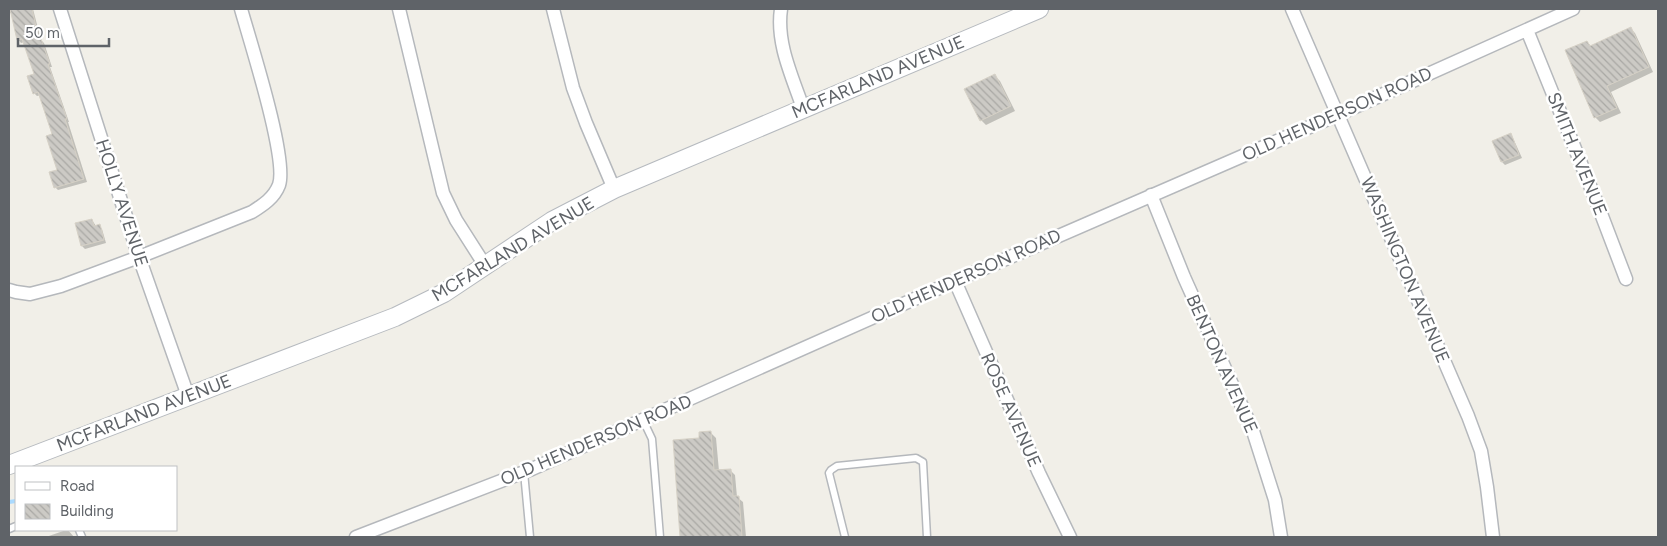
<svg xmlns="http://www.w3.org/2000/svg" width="1667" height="546" font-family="Figtree,sans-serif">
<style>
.shadow{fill:#0003}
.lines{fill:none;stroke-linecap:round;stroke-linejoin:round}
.stream{stroke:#aadaff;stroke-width:4}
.building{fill:url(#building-back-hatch);stroke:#d6d1c6}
.lane-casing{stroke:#b5b8bc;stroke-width:9}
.street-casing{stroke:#b5b8bc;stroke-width:15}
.secondary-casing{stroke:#b6babf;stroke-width:20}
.lane{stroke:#fff;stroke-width:6}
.street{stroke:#fff;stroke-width:12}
.secondary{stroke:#fff;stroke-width:18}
.labels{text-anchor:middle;stroke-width:5;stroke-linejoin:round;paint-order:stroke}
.street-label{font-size:18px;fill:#5f6368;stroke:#fff}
</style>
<defs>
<pattern id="building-back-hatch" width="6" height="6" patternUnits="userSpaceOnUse" patternTransform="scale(1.25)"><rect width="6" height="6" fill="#cccac5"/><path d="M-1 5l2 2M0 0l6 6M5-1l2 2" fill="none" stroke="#a9a8a4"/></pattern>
</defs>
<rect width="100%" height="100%" fill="#f1efe8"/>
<path class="shadow" d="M9,9H33L41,40L44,43L52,67H50L69,122H68L87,182L58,190L55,187L58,171L54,134L41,95L37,96L34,93L36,75L24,42L21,43L18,39L12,14L9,12Z
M1630,28L1635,33L1653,72L1611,92L1621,113L1600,122L1595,117L1567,51L1587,42L1591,46Z
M995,76L1000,81L1015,111L986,125L981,120Z
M1510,135L1513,138L1522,158L1505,165L1502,162L1494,142Z
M92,220L96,226H99L102,229L106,243L85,249L82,246Z
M711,433L716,438L719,471L730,470L735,475L737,497L743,502L746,537H681L674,441L701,439Z
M66,530H68L74,537H46Z"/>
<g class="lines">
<path class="stream" d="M9,502L16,501"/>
</g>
<path class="building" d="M10,9H32L39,40L41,39L50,64H48L67,119H65L84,179L54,188L49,172L57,170L46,136L52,134L38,92L33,94L27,76L34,74L22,39L17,40Z
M1631,27L1649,67L1607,86L1617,108L1594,118L1565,50L1587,41L1590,46Z
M995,74L1011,106L980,121L964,89Z
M1511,133L1519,155L1501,162L1492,141Z
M92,219L94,226L100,224L104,240L81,246L75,223Z
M711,431L714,470L731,469L733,496H739L742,537H680L673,440L699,438V432Z"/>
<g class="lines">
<defs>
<path id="lane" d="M643,420L652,439L660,537
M524,472L530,537
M9,529L16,526
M79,530L82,537
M845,537L829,473L831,470L837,466L916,458L923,462L927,537"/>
<path id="street" d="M60,9L139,257L188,396
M399,9L443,193L456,220L486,267
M553,9L573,88L586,123L614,189
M781,9C776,43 792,76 803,108
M1292,9L1468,416L1481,451L1487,487L1493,537
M1527,30L1597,203L1626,279
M1151,195L1184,277L1253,431L1275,500L1281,537
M955,281L1039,473L1070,537
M9,290L16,292L30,294L61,286L139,257L252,212C263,205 274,198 279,185C288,159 250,41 241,9
M356,537L532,469L955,281L1337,115L1573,9"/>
<path id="secondary" d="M9,465L395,317L444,293L552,221L614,189L1039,9"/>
</defs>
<use href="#lane" class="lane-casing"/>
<use href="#street" class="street-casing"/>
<use href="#secondary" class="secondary-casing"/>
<use href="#lane" class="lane"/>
<use href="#street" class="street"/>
<use href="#secondary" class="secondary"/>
</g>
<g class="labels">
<g class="street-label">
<text transform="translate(878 77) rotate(-23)" y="6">MCFARLAND AVENUE</text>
<text transform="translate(1337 114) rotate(-24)" y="6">OLD HENDERSON ROAD</text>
<text transform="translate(1577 154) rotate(68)" y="6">SMITH AVENUE</text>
<text transform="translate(122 203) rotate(72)" y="6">HOLLY AVENUE</text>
<text transform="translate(513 249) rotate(-31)" y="6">MCFARLAND AVENUE</text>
<text transform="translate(1405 270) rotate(67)" y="6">WASHINGTON AVENUE</text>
<text transform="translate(966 276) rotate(-24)" y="6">OLD HENDERSON ROAD</text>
<text transform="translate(1222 364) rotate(66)" y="6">BENTON AVENUE</text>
<text transform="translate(1011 410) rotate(66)" y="6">ROSE AVENUE</text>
<text transform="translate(144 413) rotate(-21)" y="6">MCFARLAND AVENUE</text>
<text transform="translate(596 440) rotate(-23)" y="6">OLD HENDERSON ROAD</text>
</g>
</g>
<rect width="1667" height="546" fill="none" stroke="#5f6368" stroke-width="20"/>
<rect x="15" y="466" width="162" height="65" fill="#ffffff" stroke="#bfc1c3"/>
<rect x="25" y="482" width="25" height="8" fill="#ffffff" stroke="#bfc1c3"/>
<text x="60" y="491" font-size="15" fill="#5f6368">Road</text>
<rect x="25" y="504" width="25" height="15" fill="url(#building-back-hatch)" stroke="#bfc1c3"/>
<text x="60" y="516" font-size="15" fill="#5f6368">Building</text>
<path d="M18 38v8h91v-8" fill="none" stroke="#5f6368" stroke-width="2.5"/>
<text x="25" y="38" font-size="15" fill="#5f6368" stroke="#ffffff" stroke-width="4" paint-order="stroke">50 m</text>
</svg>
